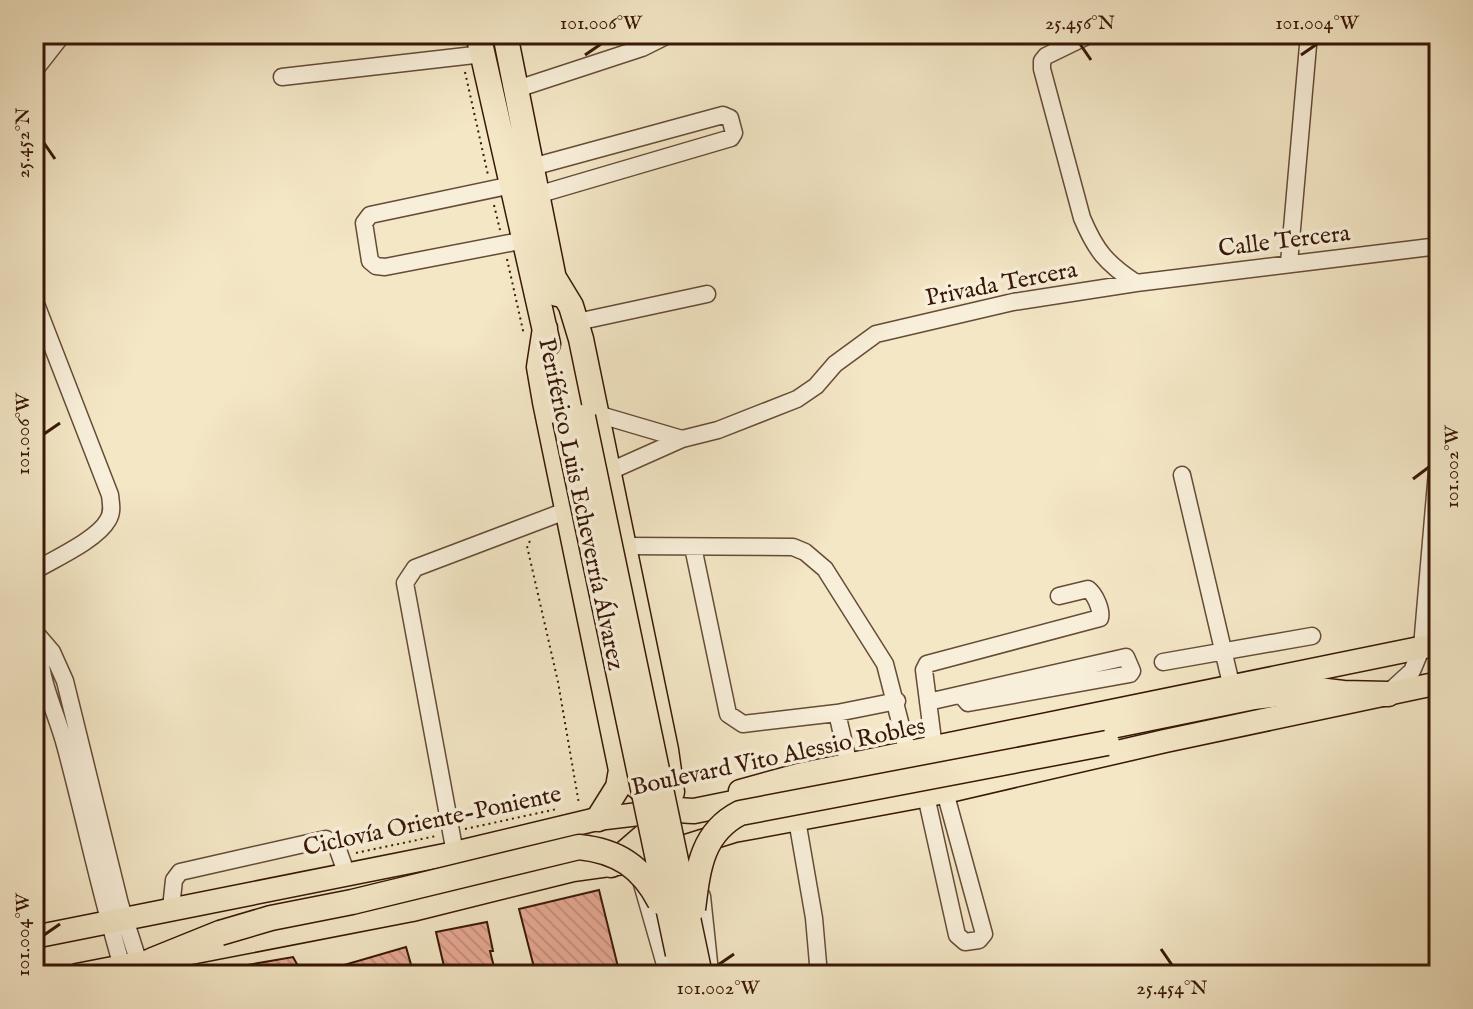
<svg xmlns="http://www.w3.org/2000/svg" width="1473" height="1009" font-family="'IM FELL English',serif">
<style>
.building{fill:url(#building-back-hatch);stroke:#371706;stroke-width:2}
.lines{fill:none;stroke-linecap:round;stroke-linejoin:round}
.minor-casing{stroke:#664b36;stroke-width:19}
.major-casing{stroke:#371706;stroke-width:25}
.highway-casing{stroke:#371706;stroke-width:27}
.path{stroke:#371706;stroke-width:2;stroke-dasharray:2 4;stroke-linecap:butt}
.minor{stroke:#f8efda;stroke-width:16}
.major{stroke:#f4e7c6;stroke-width:22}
.highway{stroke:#f4e7c6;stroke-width:24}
.highway-bridge-casing{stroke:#371706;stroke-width:27;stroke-linecap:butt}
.highway-bridge{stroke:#f4e7c6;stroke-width:24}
.ticks{fill:none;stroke:#371706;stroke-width:3}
.labels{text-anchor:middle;stroke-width:7;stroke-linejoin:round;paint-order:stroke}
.street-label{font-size:24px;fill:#371706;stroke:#f8efda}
.neatline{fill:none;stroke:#371706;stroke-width:3}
.ticks-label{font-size:20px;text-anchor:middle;fill:#371706}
</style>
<defs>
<pattern id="building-back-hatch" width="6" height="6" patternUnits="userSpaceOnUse" patternTransform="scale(2)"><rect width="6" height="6" fill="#e9aa95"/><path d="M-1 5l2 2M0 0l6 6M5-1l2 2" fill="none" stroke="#c8927f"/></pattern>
</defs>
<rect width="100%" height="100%" fill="#f4e7c6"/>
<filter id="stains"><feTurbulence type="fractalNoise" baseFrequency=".0025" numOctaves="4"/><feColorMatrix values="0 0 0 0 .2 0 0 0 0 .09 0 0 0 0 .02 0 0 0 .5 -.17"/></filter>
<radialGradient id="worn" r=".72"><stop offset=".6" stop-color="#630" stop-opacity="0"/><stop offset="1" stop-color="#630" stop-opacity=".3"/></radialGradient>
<path class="building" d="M599,890L620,975H536L519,909Z
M487,922L493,951H490L496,975H446L436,932Z
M406,947L414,975H320V972Z
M293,957L303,975H225L224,969Z"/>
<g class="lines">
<defs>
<path id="minor" d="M1085,37L1046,56L1042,61V69L1082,218C1096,251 1106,263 1136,283
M34,71L63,34
M282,77L483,54
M517,89L642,48L670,34
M532,167L723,115L730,118L734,133L731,138L537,195
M512,185L370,215L364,223L370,261L376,266L385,267L525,240
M1289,263L1309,34
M34,299L110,495C111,504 113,512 108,520C97,540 54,559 34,571
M577,322L707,294
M597,414L682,439
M608,472L682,439L718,430L797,399L816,386L835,364L876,334L1013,302L1136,283L1439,246
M1182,475L1232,688
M624,546L793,547L805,552L825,569L885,664L908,753
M693,547L728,714L743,724L837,713L897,701
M34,631L52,652L65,681L120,904L139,963
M40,639C37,678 55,708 65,745C85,819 100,893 122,966
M1163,662L1312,636
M1388,693L1412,671L1422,647L1439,448
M928,702L1126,657L1132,671L1130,674L968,703L961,695
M837,713L849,765
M934,748L924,670L927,664L1100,618C1102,610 1095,594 1088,589L1059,596
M926,796L957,935L965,942L979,940L984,934L945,792
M797,820L814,918L819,975
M455,853L405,583L415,568L568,510
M642,884L668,975
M702,896L710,972
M171,908L174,880L180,872L326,839L337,847L347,875"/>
<path id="major" d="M740,791L798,775L1439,644
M34,937L455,853L597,819L664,811
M77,975L412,910L573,870L638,861L734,831L945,792L1165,741L1439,683"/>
<path id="highway" d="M478,34L548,344
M505,34L557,294
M554,278L571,306L581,339L666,750L672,792
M545,328L539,367L545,402L621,770L618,787L598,819
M1328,696L1343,693L1388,694
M621,770C643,793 659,811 694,811L1254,697L1318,690L1343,693
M611,865L664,819
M153,960L220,933"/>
</defs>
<use href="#minor" class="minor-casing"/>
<use href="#major" class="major-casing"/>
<use href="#highway" class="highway-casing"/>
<path class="path" d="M456,34L458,42
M465,72L488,175
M494,205L500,230
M507,259L524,335
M530,541L527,546L558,682L579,804
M465,829L557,809
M356,853L436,836"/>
<use href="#minor" class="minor"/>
<use href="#major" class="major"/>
<use href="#highway" class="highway"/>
<defs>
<path id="highway-bridge" d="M583,417L700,975
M565,420L678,954
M693,909C698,870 701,833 740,813L1107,743
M220,933L271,918L352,902L579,847C618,851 642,867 660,902"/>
</defs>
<use href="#highway-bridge" class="highway-bridge-casing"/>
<use href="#highway-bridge" class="highway-bridge"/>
</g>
<path class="ticks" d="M1080,44L1091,60M585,55L601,44M1301,55L1317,44M44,143L55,159M44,434L60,423M1413,479L1429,467M44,935L60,924M1161,949L1172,965M718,965L734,954"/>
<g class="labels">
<g class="street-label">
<text transform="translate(1284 240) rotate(-7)" y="8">Calle Tercera</text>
<text transform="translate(1001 283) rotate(-11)" y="8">Privada Tercera</text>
<text transform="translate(582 504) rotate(78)" y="8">Periférico Luis Echeverría Álvarez</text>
<text transform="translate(778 756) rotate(-12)" y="8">Boulevard Vito Alessio Robles</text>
<text transform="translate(432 820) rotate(-12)" y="8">Ciclovía Oriente-Poniente</text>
</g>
</g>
<rect width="1473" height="1009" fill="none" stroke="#f4e7c6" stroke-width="88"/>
<rect x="44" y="44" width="1385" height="921" class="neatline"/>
<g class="ticks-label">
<text x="601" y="29">101.006°W</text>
<text x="1080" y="29">25.456°N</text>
<text x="1317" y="29">101.004°W</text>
<text transform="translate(22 143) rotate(-90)" y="7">25.452°N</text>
<text transform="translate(22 434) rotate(-90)" y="7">101.006°W</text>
<text transform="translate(1451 467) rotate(-90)" y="7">101.002°W</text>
<text transform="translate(22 935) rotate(-90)" y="7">101.004°W</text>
<text x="718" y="994">101.002°W</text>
<text x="1172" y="994">25.454°N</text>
</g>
<rect width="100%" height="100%" filter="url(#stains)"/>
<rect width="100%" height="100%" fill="url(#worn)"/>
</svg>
